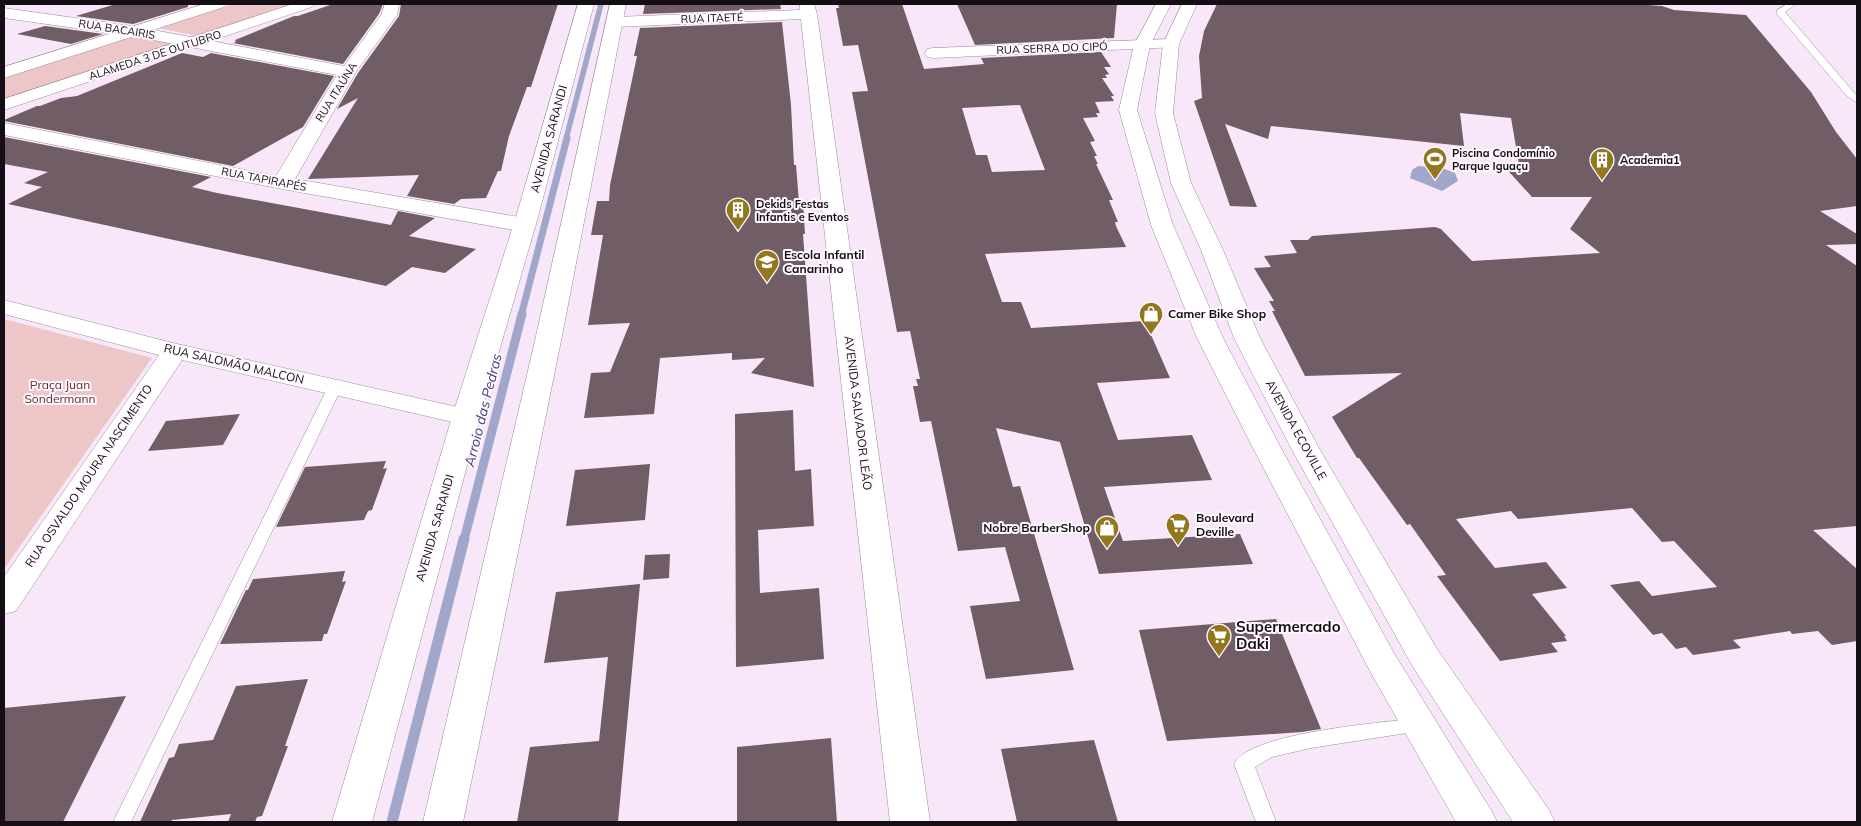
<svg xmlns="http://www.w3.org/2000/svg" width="1861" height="826" font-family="Mulish,sans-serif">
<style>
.green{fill:#edc7c8}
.water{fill:#a0a7ca}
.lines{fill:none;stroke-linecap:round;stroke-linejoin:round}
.stream-far3{stroke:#a0a7ca;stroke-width:5.5}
.stream-far2{stroke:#a0a7ca;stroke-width:7}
.stream-far1{stroke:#a0a7ca;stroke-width:9}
.stream{stroke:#a0a7ca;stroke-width:11}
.building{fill:#715d65;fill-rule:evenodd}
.lane-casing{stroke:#9b8c9b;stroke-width:1}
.street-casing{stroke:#9b8c9b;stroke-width:1}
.secondary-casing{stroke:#9b8c9b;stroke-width:1}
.lane{fill:#fff;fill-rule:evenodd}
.street{fill:#fff;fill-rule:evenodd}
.secondary{fill:#fff;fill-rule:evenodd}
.labels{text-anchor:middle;stroke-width:4;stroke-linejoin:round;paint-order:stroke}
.far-street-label{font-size:11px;fill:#150f15;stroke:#fff8ff}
.far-poi-label{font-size:11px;font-weight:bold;fill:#150f15;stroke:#fff8ff;text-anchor:start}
.street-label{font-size:12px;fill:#150f15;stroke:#fff8ff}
.poi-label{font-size:12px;font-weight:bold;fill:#150f15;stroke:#fff8ff;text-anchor:start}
.park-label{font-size:12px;fill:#642b31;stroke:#fff8ff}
.water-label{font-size:14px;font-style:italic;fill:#404678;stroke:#fff8ff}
.near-poi-label{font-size:15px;font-weight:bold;fill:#150f15;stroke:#fff8ff;text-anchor:start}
</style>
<rect width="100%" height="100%" fill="#f8e7f8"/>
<path class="green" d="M234,4H294L197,36L158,28Z
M140,34L176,43L4,102V78Z
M4,319L152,358L4,569Z"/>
<path class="water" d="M1418,166L1442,168L1455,173L1458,181L1442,191L1410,178L1412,170Z"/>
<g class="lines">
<path class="stream-far3" d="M566,139L601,4"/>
<path class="stream-far2" d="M521,316L567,138"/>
<path class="stream-far1" d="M464,540L522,314"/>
<path class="stream" d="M392,822L464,539"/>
</g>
<path class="building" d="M116,4H188V7L133,24L76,16Z
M333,4H383L379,14L343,64L233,43L236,42L235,40L294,16H298Z
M401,4H558L531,87H527L509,136L501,171H498L486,198L461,199L454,204L407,196L419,175L308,179L358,98L337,109L358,73L399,16Z
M645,4H780L781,9L643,14Z
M838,4H902L924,69L984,64L981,58L1101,52L1111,67H1104L1109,74L1105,75L1107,78H1102L1114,96H1111L1114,101L1095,102L1100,113H1096L1098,117L1083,118L1095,141L1090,142L1097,156H1094L1098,164H1096L1113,200H1109L1118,222H1115L1116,226L1126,247L985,254L1002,302H1021L1031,328L1145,321L1170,378L1097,383L1118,440L1192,435L1212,480L1104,487L1123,541L1240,534L1253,564L1099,574L1060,442L996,428L1013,487L1020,486L1074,670L986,679L970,606L1020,601L1005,547L958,551L931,421L920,422L913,386H918L916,379H920L910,331L897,332L852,92L868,91L858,45L843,46L836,8H839ZM1020,105L1045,170L992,172L987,155H976L962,108Z
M957,4H1117L1114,38L975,45Z
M1217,4H1632L1662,6L1674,10L1746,15L1811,92L1836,132L1857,159V206L1820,211L1857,234V244L1826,245L1857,266V526L1813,530L1857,569V641L1832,645L1818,631L1792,634L1790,631L1733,640L1741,648L1693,655L1686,647L1676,649L1662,633L1653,635L1610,585L1639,581L1652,596L1717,587L1674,541L1662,542L1632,508L1518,519L1511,511L1456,519L1495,568L1546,562L1567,588L1532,594L1566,636H1564L1567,641L1551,643L1558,652L1500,661L1437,576L1446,575L1410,524L1407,525L1359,458H1357L1332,417L1402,373L1305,376L1272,311H1275L1269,301H1274L1254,268L1271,267L1264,256L1297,253L1290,240H1308L1312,236L1435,227L1441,229L1472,261L1600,253L1570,229L1592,197H1532L1502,164H1519L1511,118L1460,113L1464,146L1271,126L1268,139L1225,124L1257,207L1230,206L1194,101L1202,98L1199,56L1204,31Z
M782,22L791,105L794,165H796L799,202H803L805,234H803L814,387L751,373L765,358L732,360V353L660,358L654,414L584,418L591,373L610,372L630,323L588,325L603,235H591L597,201H609L610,185L637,56H634L640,28Z
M45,26L103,34L71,44L17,34Z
M182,53L203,57L211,53L334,76L303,127L233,166L4,121V120L37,106H40L61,98L77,96Z
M4,137L211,177L192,187L217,193L391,225L398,211L435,218L409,236L476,249L445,273L412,267L386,286L8,204L42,187L24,183L48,172L4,164Z
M793,410L795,471L811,469L814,526L758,530L760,593L819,588L824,659L736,667L735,414Z
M240,414L223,445L148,451L166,421Z
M386,461L383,469L387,468L372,510L368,511L364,520L276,527L305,467Z
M650,464L645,520L566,526L575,470Z
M670,554L669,578L643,580L645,555Z
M345,571L342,582L346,581L327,634H324L322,641L220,644L246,590H248L253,579Z
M640,584L618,822H517L530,747L599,741L608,657L544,663L556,592Z
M1276,619L1321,729L1302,732L1167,741L1139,630Z
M308,679L285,746H288L262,816L257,817L255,822H228L231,814L172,820L171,822H140L169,758L174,757L179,744L213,740L236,686Z
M126,696L63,822H4V708Z
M831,738L837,822H737V747Z
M1094,740L1118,822H1017L1001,749Z"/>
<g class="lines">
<defs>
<path id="lane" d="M1787,4H1796L1785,12L1857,96V103L1846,95L1777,14V10Z
M335,383L342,387L131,822H113L328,387Z
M1419,718L1426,720L1428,725L1426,730L1311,748L1272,757L1255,767L1276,822H1256L1234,764C1250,732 1383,723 1419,718Z"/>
<path id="street" d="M385,4H399L397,15L356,72L295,179L525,218L533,220L536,225L533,230L525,232L282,189L4,135V123L276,176L337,75L132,36L4,18V8L132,26L344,66L381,15Z
M800,4H814L817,14L930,822H890L801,19L615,27L609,25L607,22L609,19L615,17L800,10Z
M1171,39L1177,41L1179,44L1177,47L933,58L927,57L925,53L927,49L933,48Z
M4,300L177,344L466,409L476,411L480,417L476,423L466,425L182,360L16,611L4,614V577L159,355L4,314Z"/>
<path id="secondary" d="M204,4H227L224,7L4,78V67Z
M293,4H315L312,7L4,110V99Z
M578,4H594L538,217L480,417L372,822H332L452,417L516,217Z
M610,4H626L562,336L463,822H423L536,336Z
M1156,4H1171L1150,45L1137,110L1173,225L1223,338L1282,450L1395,655L1491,810L1497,822H1456L1371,673L1254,450L1197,338L1151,225L1119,110L1134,45Z
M1182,4H1197L1179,44L1173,113L1191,183L1223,250L1260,338L1320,450L1437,649L1549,810L1555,822H1513L1413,667L1292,450L1234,338L1201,250L1171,183L1155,113L1163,44Z"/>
</defs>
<use href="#lane" class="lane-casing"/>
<use href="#street" class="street-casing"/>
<use href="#secondary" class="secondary-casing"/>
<use href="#lane" class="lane"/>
<use href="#street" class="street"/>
<use href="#secondary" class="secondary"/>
</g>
<defs>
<symbol id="stadium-pin" viewBox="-11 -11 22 30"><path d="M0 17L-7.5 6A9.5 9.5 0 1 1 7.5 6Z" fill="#93771e" stroke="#fff8ff"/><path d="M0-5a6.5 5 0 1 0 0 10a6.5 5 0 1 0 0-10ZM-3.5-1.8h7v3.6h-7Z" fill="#fff"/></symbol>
<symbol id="building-pin" viewBox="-11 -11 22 30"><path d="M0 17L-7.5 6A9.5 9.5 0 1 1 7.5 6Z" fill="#93771e" stroke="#fff8ff"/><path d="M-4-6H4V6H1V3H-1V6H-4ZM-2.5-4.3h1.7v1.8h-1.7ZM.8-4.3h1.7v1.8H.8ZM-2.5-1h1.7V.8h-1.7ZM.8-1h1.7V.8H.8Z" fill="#fff"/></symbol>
<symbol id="school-pin" viewBox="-11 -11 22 30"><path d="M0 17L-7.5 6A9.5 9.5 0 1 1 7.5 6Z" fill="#93771e" stroke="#fff8ff"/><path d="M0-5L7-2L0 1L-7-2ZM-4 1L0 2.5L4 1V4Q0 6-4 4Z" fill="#fff"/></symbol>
<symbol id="shop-pin" viewBox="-11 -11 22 30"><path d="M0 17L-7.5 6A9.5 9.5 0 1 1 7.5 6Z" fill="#93771e" stroke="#fff8ff"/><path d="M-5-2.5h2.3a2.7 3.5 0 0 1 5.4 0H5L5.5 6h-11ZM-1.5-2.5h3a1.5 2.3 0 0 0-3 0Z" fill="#fff"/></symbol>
<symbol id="supermarket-pin" viewBox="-11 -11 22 30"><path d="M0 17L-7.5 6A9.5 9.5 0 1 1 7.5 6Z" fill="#93771e" stroke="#fff8ff"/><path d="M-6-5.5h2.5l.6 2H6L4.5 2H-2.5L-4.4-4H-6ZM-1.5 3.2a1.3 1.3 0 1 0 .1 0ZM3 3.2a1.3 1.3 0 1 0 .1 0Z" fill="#fff"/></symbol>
</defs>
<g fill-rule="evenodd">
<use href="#stadium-pin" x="1421" y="145" width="28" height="38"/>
<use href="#building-pin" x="1588" y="146" width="28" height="38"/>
<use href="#building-pin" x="724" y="196" width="28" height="38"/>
<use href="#school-pin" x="753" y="248" width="28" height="38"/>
<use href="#shop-pin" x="1137" y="300" width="28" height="38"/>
<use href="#supermarket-pin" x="1164" y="511" width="28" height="38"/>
<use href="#shop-pin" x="1093" y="514" width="28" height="38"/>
<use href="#supermarket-pin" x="1205" y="622" width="28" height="38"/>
</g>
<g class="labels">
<g class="far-street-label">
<text transform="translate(712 18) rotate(-2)" y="4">RUA ITAETÉ</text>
<text transform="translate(117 29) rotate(9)" y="4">RUA BACAIRIS</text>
<text transform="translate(1052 48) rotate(-2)" y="4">RUA SERRA DO CIPÓ</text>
<text transform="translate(155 55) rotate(-18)" y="4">ALAMEDA 3 DE OUTUBRO</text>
<text transform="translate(336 92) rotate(-58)" y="4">RUA ITAÚNA</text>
<text transform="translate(264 179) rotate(11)" y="4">RUA TAPIRAPÉS</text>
</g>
<g class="far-poi-label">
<text x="1452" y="157">Piscina Condomínio<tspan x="1452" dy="13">Parque Iguaçu</tspan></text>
<text x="1620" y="164">Academia1</text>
<text x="756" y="208">Dekids Festas<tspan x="756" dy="13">Infantis e Eventos</tspan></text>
</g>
<g class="street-label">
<text transform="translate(549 139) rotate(-75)" y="4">AVENIDA SARANDI</text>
<text transform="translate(234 364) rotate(13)" y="4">RUA SALOMÃO MALCON</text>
<text transform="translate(858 413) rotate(83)" y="4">AVENIDA SALVADOR LEÃO</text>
<text transform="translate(1296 430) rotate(61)" y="4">AVENIDA ECOVILLE</text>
<text transform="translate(89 476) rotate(-56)" y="4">RUA OSVALDO MOURA NASCIMENTO</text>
<text transform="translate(435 528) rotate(-74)" y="4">AVENIDA SARANDI</text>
</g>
<g class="poi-label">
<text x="784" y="259">Escola Infantil<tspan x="784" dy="14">Canarinho</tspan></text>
<text x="1168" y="318">Camer Bike Shop</text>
<text x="1196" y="522">Boulevard<tspan x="1196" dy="14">Deville</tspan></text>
<text x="1090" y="532" text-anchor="end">Nobre BarberShop</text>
</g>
<g class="park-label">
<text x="60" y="389">Praça Juan<tspan x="60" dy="14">Sondermann</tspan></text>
</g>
<g class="water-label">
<text transform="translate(483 410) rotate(-76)" y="5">Arroio das Pedras</text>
</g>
<g class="near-poi-label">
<text x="1236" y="632">Supermercado<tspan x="1236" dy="17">Daki</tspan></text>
</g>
</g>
<rect width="1861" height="826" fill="none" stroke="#150f15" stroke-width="10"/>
</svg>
